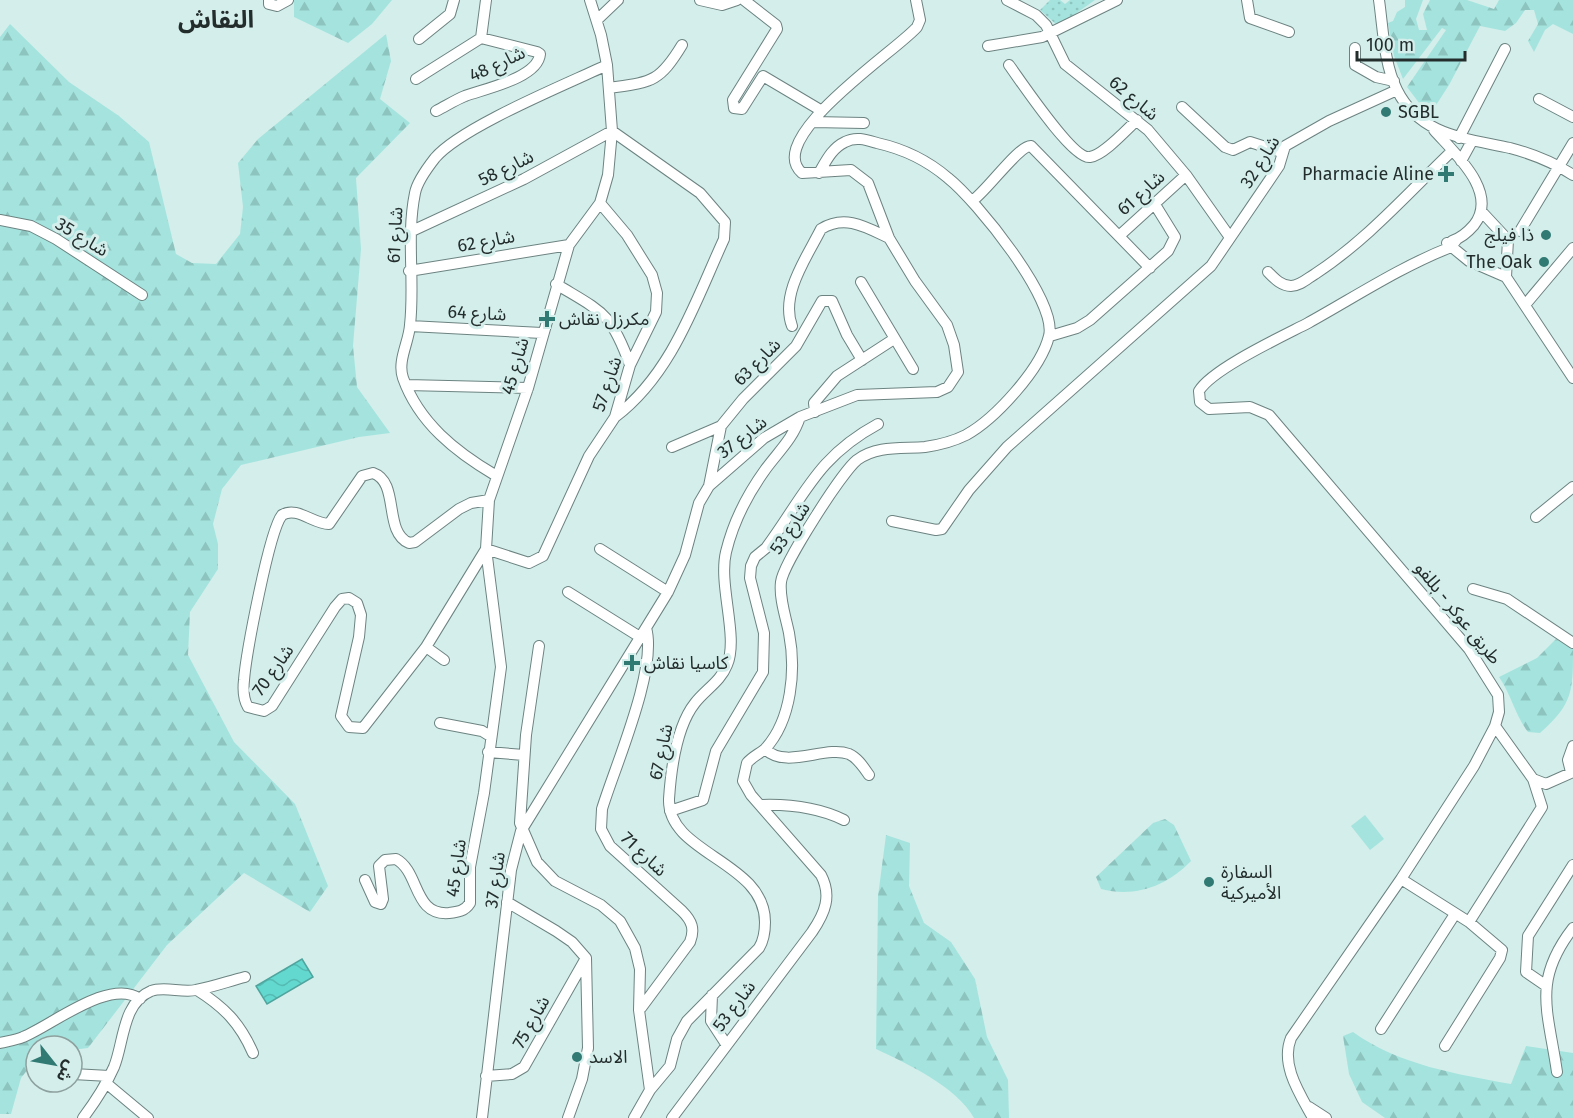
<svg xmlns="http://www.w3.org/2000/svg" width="1573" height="1118" font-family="'Fira Sans','Noto Sans Arabic',sans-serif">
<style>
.grass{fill:#a5e4de}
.forest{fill:url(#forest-firs)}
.garden{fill:url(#garden-dots)}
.water{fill:url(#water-waves);stroke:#4fa59e;stroke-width:1.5}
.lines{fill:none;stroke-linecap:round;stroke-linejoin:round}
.minor-casing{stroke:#6c8381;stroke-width:12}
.minor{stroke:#fff;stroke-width:10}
.poi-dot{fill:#317a74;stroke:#d4eeeb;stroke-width:2}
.labels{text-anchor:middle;stroke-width:6;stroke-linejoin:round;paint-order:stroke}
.street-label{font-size:18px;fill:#232d2c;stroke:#d4eeeb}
.poi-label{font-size:18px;fill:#232d2c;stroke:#d4eeeb;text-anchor:start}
.district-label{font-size:24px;font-weight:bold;fill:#232d2c;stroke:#d4eeeb}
</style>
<defs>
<pattern id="forest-firs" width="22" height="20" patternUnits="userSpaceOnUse" patternTransform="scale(1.5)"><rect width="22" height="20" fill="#a5e4de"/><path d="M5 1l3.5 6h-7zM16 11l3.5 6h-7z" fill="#8ec4bf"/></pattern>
<pattern id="garden-dots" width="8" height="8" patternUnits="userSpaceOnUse" patternTransform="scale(1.5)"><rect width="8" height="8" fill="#a5e4de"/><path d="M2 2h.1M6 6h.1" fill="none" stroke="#8ec4bf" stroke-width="1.8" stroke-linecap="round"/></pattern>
<pattern id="water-waves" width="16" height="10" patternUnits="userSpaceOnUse" patternTransform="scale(1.5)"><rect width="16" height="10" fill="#62d8cf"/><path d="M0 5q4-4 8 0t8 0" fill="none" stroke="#55bab2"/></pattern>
</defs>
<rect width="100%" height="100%" fill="#d4eeeb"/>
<path class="grass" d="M1365,815L1384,839L1370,850L1351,826Z"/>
<path class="forest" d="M294,0H392L372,24L348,43L294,17Z
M1405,0H1423L1416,19L1419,30H1427L1423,14L1430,0H1467L1494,9L1499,0H1573V34L1553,24L1545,30L1534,52L1528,41L1538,24L1534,10H1525L1516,23L1505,31L1480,26L1449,85L1429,116L1407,87L1446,30L1442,28L1403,79L1394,56L1388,23L1393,21L1397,12L1405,7Z
M10,24L69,82L119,116L149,142L176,254L192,263L216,264L240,234L243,207L238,163L258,139L386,34L391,61L380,99L410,123L356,178L361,249L353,346L357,387L390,433L359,437L241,465L222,489L213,524L218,544V569L190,612L188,655L234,742L295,804L328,886L310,912L244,873L167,945L88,1048L72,1050V1046H36V1059L21,1078L11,1114H0V37Z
M1556,639L1573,649C1573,691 1573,704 1540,733L1528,732C1515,715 1511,694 1499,677L1537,658Z
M1165,819L1174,825L1191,861C1167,886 1135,898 1101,889L1096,877L1153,823Z
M886,835L910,843L909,886L924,923L951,942L975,979L987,1037L1008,1080L1009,1118H974C957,1087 908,1064 876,1049L878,896Z
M1353,1032C1399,1065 1456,1074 1511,1084L1526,1046L1573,1053V1118H1385L1362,1102L1349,1074L1343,1036Z"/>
<path class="garden" d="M1050,0H1060L1065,4L1070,0H1095L1058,26L1040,10Z"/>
<path class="water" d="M302,959L313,977L267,1004L256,986Z"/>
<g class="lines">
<defs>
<path id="minor" d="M269,0V4L277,6L288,0
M700,0L722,5L737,0
M744,0L776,25L777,29L733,100L734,108L742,109L763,76L822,111
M1007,0L1036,15L1046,25L1065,64L1148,130L1186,175L1229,236
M1247,0L1250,18L1289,32
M1379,0C1383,28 1384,64 1397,90C1420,136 1465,138 1510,148C1533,154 1553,162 1573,175
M597,20L618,0
M419,39L450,14L454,0
M988,46L1042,37L1117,0
M1355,48V65L1376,77L1394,81
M1009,65C1020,80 1073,160 1090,157C1104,155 1127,129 1137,120
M416,79L481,38
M609,88C651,82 659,83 682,45
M1539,99L1573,117
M1182,107L1225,147L1233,150L1250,142L1281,152
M436,111C446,106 455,100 465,96C484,89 538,78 540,54L537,52L481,38L486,0
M813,122L864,123
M1434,130C1453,152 1500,192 1474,225C1468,232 1461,238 1452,241
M1459,138L1505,49
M1461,161L1472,141
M972,201C986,192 1019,145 1031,146L1150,268
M1481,211L1508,240L1506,277L1573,378
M0,220L31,226L56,239L142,295
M412,231L524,179L612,131L700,193L725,222L724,239C695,302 672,374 615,417
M1520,231L1573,143
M1119,236L1186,175
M1447,243L1469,261L1506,277
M409,271L569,245
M1268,272C1274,278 1281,286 1291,286C1300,286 1308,278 1315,274C1367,240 1407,194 1452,151
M861,282L913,369
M556,284C602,312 611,312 630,365
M1525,305L1573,248
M410,326L542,333
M792,326C780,294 807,257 821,229C845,214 866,227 889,238
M1050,336L1077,328L1090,320L1168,251L1175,237L1154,203
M407,385L528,388
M815,412L814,403L837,376L894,339
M672,447L721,426
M495,475C456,452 419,423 403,378C397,361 409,342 410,325C415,281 406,237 415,193C417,182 428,167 435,158C461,127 567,84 607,65
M709,486L721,426L743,399L796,346L822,301H832L847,335L862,360
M489,500L471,503L459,509L415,542L409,543C383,532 400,482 373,473L362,476L329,524C313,524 297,506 282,515C269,531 246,655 244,680C243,689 243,699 248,707L264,711L272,706L335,607L342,599L349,598L357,603L361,615L359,637L341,716L349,727L363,728L426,647L486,549L529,563L543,556L589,456L615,417L630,365L656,312L657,293L652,275L627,235L600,203
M1536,517L1573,487
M892,521L936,530L942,529L969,490L1007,447L1211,266L1279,166L1285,146L1329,121L1397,90
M600,549L668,592
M1473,589L1507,599L1573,643
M568,592L640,637
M539,646L526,735L520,823L537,862L555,881L601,905L620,921L635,948L640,969L639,1010L650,1090L634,1118
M426,647L444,660
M440,723L482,731L490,736
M765,749C786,770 825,745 849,754C858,758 864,768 869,775
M488,752L524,755
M1571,772L1568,760L1573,746
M1533,779L1546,784L1573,772
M761,805C790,804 817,807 844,820
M670,811L703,800L716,751L763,672L764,633L750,578L751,566L755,557L766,548C805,495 817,457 878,424
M1401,879L1469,922L1502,950L1500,958L1445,1046
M365,880L375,902L381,904L383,899L379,866L385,860L396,859C420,872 413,916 449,913C458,912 465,911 470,903V867L484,793L501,667L486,549L489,500L528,388L569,245L600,203L608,175L612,131L607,65L601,35L590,0
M507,902L556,931L572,942L586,958L588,1048L582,1079L568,1118
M1469,922L1542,807L1533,779L1495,726
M1545,985L1526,972L1528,936L1573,865
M197,990C224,1007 240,1023 253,1053
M712,995L711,1021L726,1044
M641,1008L690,942C695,929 692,921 682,911L610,846L601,829L602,809C615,766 658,669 646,628
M1381,1029L1455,914
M0,1043C8,1041 16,1040 23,1037C51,1026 110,977 140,999
M1557,1072C1548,1010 1532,981 1573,928
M73,1074L109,1076
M486,1076L512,1074L524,1067L586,958
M106,1083L148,1118
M650,1090L670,1066L677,1039L687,1021L759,948C764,940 765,932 765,922C765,861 667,854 669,799C671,769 676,727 695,703C705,690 721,681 727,665C739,637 718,585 726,552C733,523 747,495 765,470C778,452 793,439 800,417
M1309,1107L1326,1118
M83,1118C95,1102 106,1085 114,1067C124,1043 122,1003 151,991C164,986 182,993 196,990C213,987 229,981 245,977
M482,1118L511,870L521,831L668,592L685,555L699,503L709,486L764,438L800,417L857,395L937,392L948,387L958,372L954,345L947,325L915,281L889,238L868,183L851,170L802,173C762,138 899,49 917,27L920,20L916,0
M672,1118L812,932C825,913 832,896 821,875L751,795L743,781L747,763C752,757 759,754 765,749C792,720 796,669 789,633C786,618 779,598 781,582C783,564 842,472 857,460C877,445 903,449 925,447C939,445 954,441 966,435C995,419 1041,369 1049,336C1058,301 976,200 948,178C927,160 904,149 877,143C867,140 856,136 845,142C832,148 826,161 819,173
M1313,1118C1300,1094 1280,1065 1291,1038L1401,879L1474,766L1495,726L1499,712L1498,695L1469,649L1269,415L1250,407L1209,409L1200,402L1199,391C1212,369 1283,336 1308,323C1355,297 1400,267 1451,247L1457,239"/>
</defs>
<use href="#minor" class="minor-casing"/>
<use href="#minor" class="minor"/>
</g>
<g class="poi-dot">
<circle cx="1386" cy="112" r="6"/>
<path d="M1443 165h6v6h6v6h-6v6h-6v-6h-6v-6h6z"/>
<circle cx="1546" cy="235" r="6"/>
<circle cx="1544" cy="262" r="6"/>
<path d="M544 310h6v6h6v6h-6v6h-6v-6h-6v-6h6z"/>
<path d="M629 654h6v6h6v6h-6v6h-6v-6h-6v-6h6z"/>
<circle cx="1209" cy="882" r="6"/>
<circle cx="577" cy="1057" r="6"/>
</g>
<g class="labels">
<g class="street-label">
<text transform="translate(497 64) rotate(-25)" y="6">شارع 48</text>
<text transform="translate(1134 98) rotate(40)" y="6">شارع 62</text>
<text transform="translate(1260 162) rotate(-58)" y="6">شارع 32</text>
<text transform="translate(506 168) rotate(-26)" y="6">شارع 58</text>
<text transform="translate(1141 193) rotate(-42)" y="6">شارع 61</text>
<text transform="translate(395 235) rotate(-87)" y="6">شارع 61</text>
<text transform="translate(82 237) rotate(31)" y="6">شارع 35</text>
<text transform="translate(486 241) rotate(-10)" y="6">شارع 62</text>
<text transform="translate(477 313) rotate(3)" y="6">شارع 64</text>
<text transform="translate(757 362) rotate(-45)" y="6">شارع 63</text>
<text transform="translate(515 366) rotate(-74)" y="6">شارع 45</text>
<text transform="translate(607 384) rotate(-71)" y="6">شارع 57</text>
<text transform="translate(742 437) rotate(-38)" y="6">شارع 37</text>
<text transform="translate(790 528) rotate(-57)" y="6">شارع 53</text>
<text transform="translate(1458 613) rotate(51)" y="6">طريق عوكر - بللفو</text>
<text transform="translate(273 670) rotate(-55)" y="6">شارع 70</text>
<text transform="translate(661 752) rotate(-78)" y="6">شارع 67</text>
<text transform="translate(644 854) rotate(43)" y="6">شارع 71</text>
<text transform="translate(456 868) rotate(-82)" y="6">شارع 45</text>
<text transform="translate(495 880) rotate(-82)" y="6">شارع 37</text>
<text transform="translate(734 1006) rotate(-53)" y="6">شارع 53</text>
<text transform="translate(531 1022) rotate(-61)" y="6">شارع 75</text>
</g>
<g class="poi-label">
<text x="1398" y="118">SGBL</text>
<text x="1434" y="180" text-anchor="end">Pharmacie Aline</text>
<text x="1534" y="241" text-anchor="end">ذا فيلج</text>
<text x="1532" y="268" text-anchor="end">The Oak</text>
<text x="559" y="325">مكرزل نقاش</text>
<text x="644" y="669">كاسيا نقاش</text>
<text x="1221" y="878">السفارة<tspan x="1221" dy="21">الأميركية</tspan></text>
<text x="589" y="1063">الاسد</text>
</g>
<g class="district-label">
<text x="216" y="28">النقاش</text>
</g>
</g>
<g transform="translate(54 1064) rotate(121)"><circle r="28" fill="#d4eeeb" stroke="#8da19f" stroke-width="1.5"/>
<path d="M0-4.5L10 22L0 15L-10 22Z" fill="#317a74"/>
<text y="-9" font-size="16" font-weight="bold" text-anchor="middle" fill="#232d2c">ش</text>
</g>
<path d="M1357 51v9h108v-9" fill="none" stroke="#232d2c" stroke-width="3"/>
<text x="1366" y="51" font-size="18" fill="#232d2c" stroke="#d4eeeb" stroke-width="4.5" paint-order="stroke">100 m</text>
</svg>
